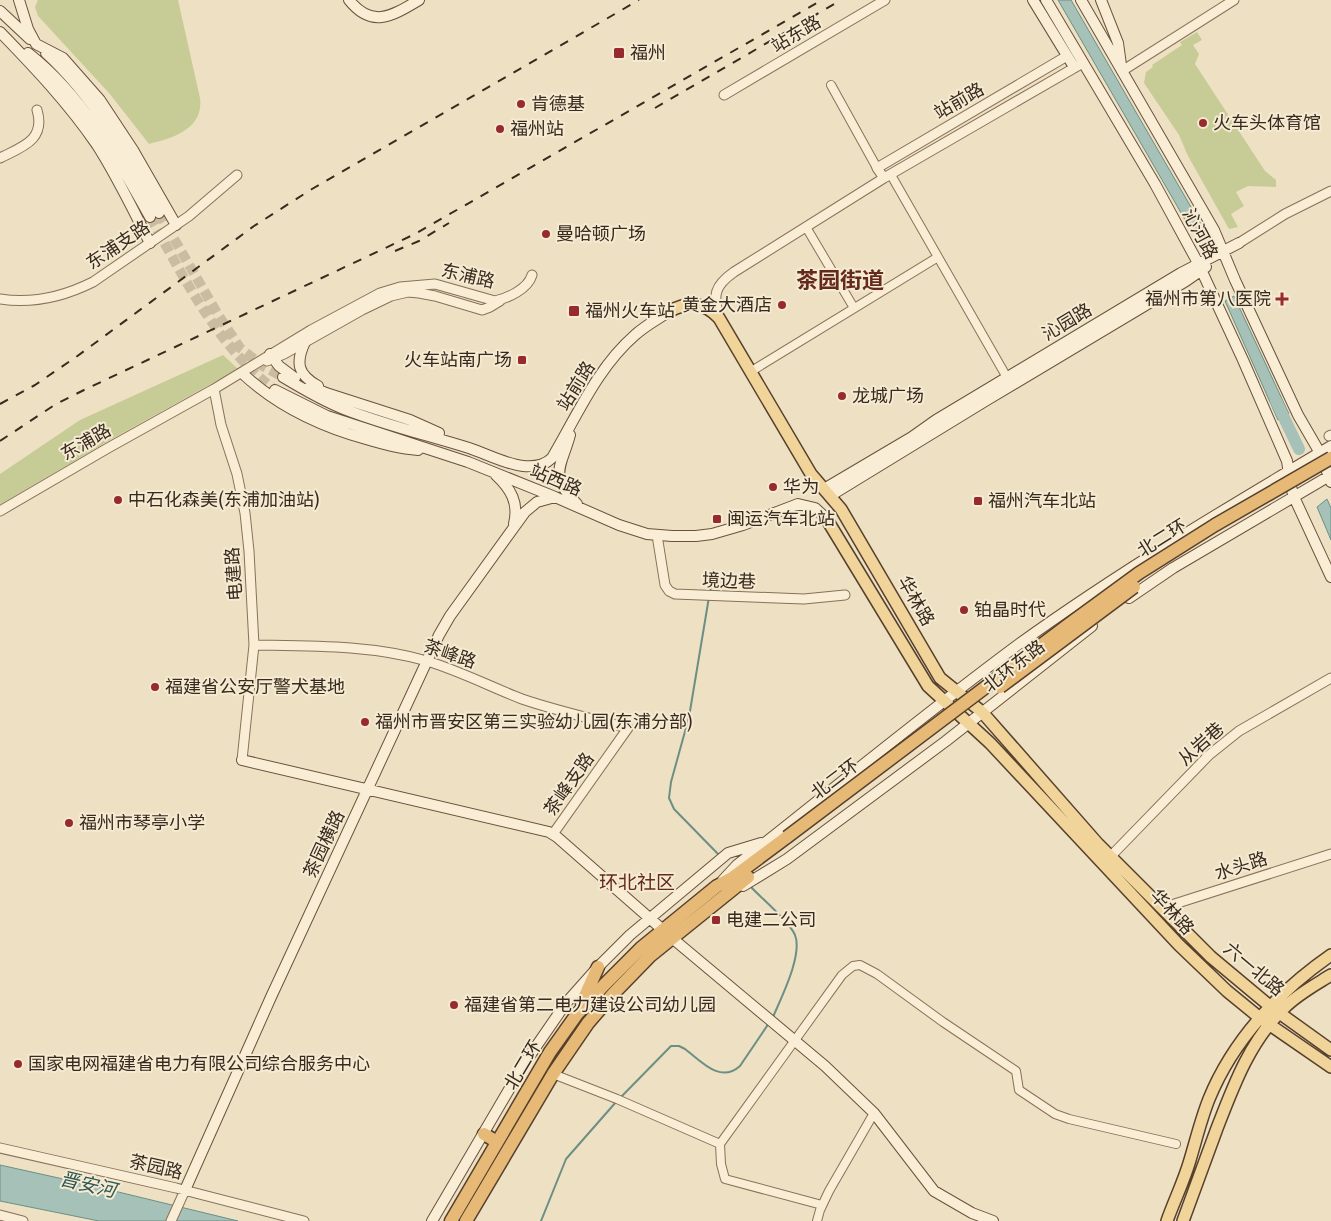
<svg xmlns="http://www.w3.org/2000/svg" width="1331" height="1221" font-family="Literata,'Noto Sans SC',serif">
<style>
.green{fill:#c7cc96}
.water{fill:#a5c1b8;stroke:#6c8f85}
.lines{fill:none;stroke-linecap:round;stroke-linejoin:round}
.stream{stroke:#6c8f85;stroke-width:2}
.river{stroke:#a5c1b8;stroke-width:12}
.secondary-tunnel{stroke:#cabca1;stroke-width:10;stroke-dasharray:10 5;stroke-linecap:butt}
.minor-casing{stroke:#887159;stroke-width:10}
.tertiary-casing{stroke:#887159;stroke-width:11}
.secondary-casing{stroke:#6a523d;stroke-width:12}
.primary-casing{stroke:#56402e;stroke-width:14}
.trunk-casing{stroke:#56402e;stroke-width:15}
.minor{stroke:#f9edd6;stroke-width:8}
.tertiary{stroke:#f9edd6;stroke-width:9}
.secondary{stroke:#f9edd6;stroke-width:10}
.primary{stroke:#f1d49a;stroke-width:11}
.trunk{stroke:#e7b976;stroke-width:12}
.rail{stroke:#382a1e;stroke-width:2;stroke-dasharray:9 9;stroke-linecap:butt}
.trunk-bridge-casing{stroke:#56402e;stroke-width:15;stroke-linecap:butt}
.trunk-bridge{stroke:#e7b976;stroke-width:12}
.poi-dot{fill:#972a2d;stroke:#f5ead2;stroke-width:2}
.labels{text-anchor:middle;stroke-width:4;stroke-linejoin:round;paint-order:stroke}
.street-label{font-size:18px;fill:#382a1e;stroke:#f5ead2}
.poi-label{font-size:18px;fill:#382a1e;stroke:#f5ead2;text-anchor:start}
.neighbourhood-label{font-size:19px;fill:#642a1d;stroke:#f5ead2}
.water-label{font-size:19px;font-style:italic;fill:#2d5754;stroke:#f5ead2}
.district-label{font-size:22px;font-weight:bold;fill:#642a1d;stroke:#f5ead2}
</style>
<rect width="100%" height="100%" fill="#eee0c2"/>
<path class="green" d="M38,0H178L200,98C204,129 173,138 149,144L109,93L38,16L35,7Z
M1197,32L1202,40L1193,45L1199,54L1195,64L1265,171L1276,180V187L1248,186L1236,192L1244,206L1231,214L1238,227L1229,229L1188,156L1179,135L1144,83L1146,72L1153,67L1152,65L1182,45L1180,42Z
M223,355L238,369L110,440L0,505V474L80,420Z"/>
<path class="water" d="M1058,0H1071L1202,226L1191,230Z
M1234,296L1289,414L1278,420L1225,301Z
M1327,499L1331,508V540L1317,507Z
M0,1165C80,1182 159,1202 238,1221H99L0,1201Z"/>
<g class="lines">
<path class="stream" d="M710,593L713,570
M709,597L689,717L671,782L669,798L674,809L720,856
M750,886C761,898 789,921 795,935C803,955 781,998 773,1017
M620,1098L671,1046H679L685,1049C701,1061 720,1084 740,1066L769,1023
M541,1221L566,1159L616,1102"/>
<path class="river" d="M1276,401L1299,449"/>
<path class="secondary-tunnel" d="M159,213L217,313L240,348L263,366L283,377
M150,217C185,279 217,346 275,390"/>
<defs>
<path id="minor" d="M831,85L877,168
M891,175L1009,381
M806,227L854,308
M750,372L938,257
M553,1074L617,1099L720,1144
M822,1205L725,1179L721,1164L720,1144L842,975L853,966L860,965L877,974L943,1022L1016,1071L1019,1090L1055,1114L1069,1119L1176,1144
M817,1221L820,1210L829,1191L874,1113"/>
<path id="tertiary" d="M1122,71L1234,0
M724,95L885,0
M0,158C22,147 46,140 37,110
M884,178L877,168L1067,56
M1239,243L1285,214L1331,191
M0,299C32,304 65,296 93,282L189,216L237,175
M719,318C713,295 714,286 734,272L884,178L1081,64
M267,361L284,354L362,310L391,296L408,292L419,293L435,296L482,310L490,307L500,301
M214,389L221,425L237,474L245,513L249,551L254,645L242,760
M1329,436L1331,435
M0,511L108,448L214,389L311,330L380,293L400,287L435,284L495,301C508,298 528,289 532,275
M657,535L665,585L669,591L675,594L804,599L845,595
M254,645C313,646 371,645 427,661C460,671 491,687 522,699C557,711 593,719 628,728L553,834
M1110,857L1209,755L1239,731L1331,678
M1162,908L1331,854
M0,1148L176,1188L304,1221
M0,1215L23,1221
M171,1221L185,1190"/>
<path id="secondary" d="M19,0L28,29L36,44L63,58L100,100L133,150L176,225
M349,0C372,29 392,16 419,0
M1033,0L1074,67
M1046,0L1155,184L1198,263L1243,360L1287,461L1291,487L1294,497L1331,577
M1081,0L1214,230L1235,280L1298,415L1320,453L1331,482
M1101,0L1118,43L1121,65
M0,11L30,39
M0,32C35,68 69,104 97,145C117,176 133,210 150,243
M28,53C83,96 117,158 150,217
M46,53C95,98 127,156 159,213
M305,342C295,363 298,375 318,386
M270,354L279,366L295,378
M242,373C277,406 319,426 366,439C383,444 400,449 418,450
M283,377C303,389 323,401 344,409C385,425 427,435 469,448C487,454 505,464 523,466C534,467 544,466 552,458C577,416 597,368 635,335C646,325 658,319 670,311
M310,386L326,393L410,420L439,433
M275,390L327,416L468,462L555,497L619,525L647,534L672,536H696L712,534L743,525L798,504L815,508L826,518
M570,435C561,468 548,475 577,504
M496,475C511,489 519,503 514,524
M824,489L912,437L936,420L1181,273L1239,243
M830,496L987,400L1186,281L1206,267
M1129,598L1173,568L1331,475
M242,760L549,832L557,837L663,930
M723,880L737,865C831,791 923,715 1019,644C1119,572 1225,509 1331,446
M743,886L787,859L946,741L1092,626
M672,938L825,1066L874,1113L934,1191L972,1213L993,1221
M185,1190L271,997L439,635L450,616L525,512L537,502L555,497
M432,1221L524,1064L566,1003L598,967L630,935L728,853L761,843"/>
<path id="primary" d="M670,311C689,301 704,302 719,318L811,474L841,509L940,678L982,712L1098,844L1211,957L1271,1007L1331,1050
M826,518L928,686L990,743L1179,945L1227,991L1260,1018L1331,1067
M1167,1221C1174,1201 1184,1181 1190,1160C1196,1140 1201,1119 1209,1099C1233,1040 1279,991 1331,955
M1183,1221C1194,1191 1205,1161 1216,1131C1233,1087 1249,1042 1284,1008C1298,994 1315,985 1331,975"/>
<path id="trunk" d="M582,1003L598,967
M484,1134L497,1142
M451,1221L550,1052L577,1014L605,984L641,948L717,886L732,878L787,837
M466,1221L553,1074L588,1023L614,993L650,956L748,877"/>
</defs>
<use href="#minor" class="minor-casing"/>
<use href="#tertiary" class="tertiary-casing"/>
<use href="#secondary" class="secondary-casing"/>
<use href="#primary" class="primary-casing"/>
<use href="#trunk" class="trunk-casing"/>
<use href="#minor" class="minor"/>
<use href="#tertiary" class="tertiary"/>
<use href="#secondary" class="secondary"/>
<use href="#primary" class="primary"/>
<use href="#trunk" class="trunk"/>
<path class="rail" d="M655,108L841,0
M395,251L419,241L449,223
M0,404L35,385L76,357L254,226L312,189L639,0
M0,441L56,404L86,389L415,234L822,0"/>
<defs>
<path id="trunk-bridge" d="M1000,687L1134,587
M787,837L1068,625L1139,573L1215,525L1331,458"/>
</defs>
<use href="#trunk-bridge" class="trunk-bridge-casing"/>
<use href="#trunk-bridge" class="trunk-bridge"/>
</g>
<g class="poi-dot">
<rect x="613" y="47" width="12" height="12" rx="2.5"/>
<circle cx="521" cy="104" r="5"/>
<circle cx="1203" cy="123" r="5"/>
<circle cx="500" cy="129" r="5"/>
<circle cx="546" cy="234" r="5"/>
<path d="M1279.5 291.5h5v5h5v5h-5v5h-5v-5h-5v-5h5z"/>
<circle cx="782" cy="305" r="5"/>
<rect x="568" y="305" width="12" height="12" rx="2.5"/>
<rect x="517" y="355" width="10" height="10" rx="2.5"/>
<circle cx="842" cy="396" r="5"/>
<circle cx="773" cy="487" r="5"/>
<circle cx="118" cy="500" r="5"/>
<rect x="973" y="496" width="10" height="10" rx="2.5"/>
<rect x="712" y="514" width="10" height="10" rx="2.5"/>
<circle cx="964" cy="610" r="5"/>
<circle cx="155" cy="687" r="5"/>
<circle cx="365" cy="722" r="5"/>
<circle cx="69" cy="823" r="5"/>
<rect x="711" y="915" width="10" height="10" rx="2.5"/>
<circle cx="454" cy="1005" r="5"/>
<circle cx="18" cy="1064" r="5"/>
</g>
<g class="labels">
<g class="street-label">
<text transform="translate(796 34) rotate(-31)" y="6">站东路</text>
<text transform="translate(959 101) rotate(-30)" y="6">站前路</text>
<text transform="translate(1200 234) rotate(62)" y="6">沁河路</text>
<text transform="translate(118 245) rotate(-34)" y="6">东浦支路</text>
<text transform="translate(468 276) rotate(13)" y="6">东浦路</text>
<text transform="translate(1067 322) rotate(-31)" y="6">沁园路</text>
<text transform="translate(576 386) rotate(-58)" y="6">站前路</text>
<text transform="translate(86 442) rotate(-30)" y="6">东浦路</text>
<text transform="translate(556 480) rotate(23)" y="6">站西路</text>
<text transform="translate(1162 538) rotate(-32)" y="6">北二环</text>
<text transform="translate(234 574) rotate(-94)" y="6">电建路</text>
<text transform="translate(729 581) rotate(2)" y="6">境边巷</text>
<text transform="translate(916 601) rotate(60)" y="6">华林路</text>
<text transform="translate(450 654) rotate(19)" y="6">茶峰路</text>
<text transform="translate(1014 666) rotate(-38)" y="6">北环东路</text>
<text transform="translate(1201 744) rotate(-42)" y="6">从岩巷</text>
<text transform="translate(835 779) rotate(-37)" y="6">北二环</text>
<text transform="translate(569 784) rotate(-55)" y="6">茶峰支路</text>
<text transform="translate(324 844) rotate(-65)" y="6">茶园横路</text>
<text transform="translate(1241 866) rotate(-18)" y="6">水头路</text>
<text transform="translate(1172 912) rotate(47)" y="6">华林路</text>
<text transform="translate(1254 969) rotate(40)" y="6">六一北路</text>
<text transform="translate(523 1065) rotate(-59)" y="6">北二环</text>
<text transform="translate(156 1167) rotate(13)" y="6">茶园路</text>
</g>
<g class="poi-label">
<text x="630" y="59">福州</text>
<text x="531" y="110">肯德基</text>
<text x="1213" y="129">火车头体育馆</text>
<text x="510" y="135">福州站</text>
<text x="556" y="240">曼哈顿广场</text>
<text x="1271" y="305" text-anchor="end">福州市第八医院</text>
<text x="772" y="311" text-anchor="end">黄金大酒店</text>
<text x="585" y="317">福州火车站</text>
<text x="512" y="366" text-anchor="end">火车站南广场</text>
<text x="852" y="402">龙城广场</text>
<text x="783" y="493">华为</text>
<text x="128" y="506">中石化森美(东浦加油站)</text>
<text x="988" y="507">福州汽车北站</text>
<text x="727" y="525">闽运汽车北站</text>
<text x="974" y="616">铂晶时代</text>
<text x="165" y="693">福建省公安厅警犬基地</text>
<text x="375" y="728">福州市晋安区第三实验幼儿园(东浦分部)</text>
<text x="79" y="829">福州市琴亭小学</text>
<text x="726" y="926">电建二公司</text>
<text x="464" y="1011">福建省第二电力建设公司幼儿园</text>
<text x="28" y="1070">国家电网福建省电力有限公司综合服务中心</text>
</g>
<g class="neighbourhood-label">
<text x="637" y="889">环北社区</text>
</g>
<g class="water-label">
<text transform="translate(88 1184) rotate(13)" y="7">晋安河</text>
</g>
<g class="district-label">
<text x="840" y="288">茶园街道</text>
</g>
</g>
</svg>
